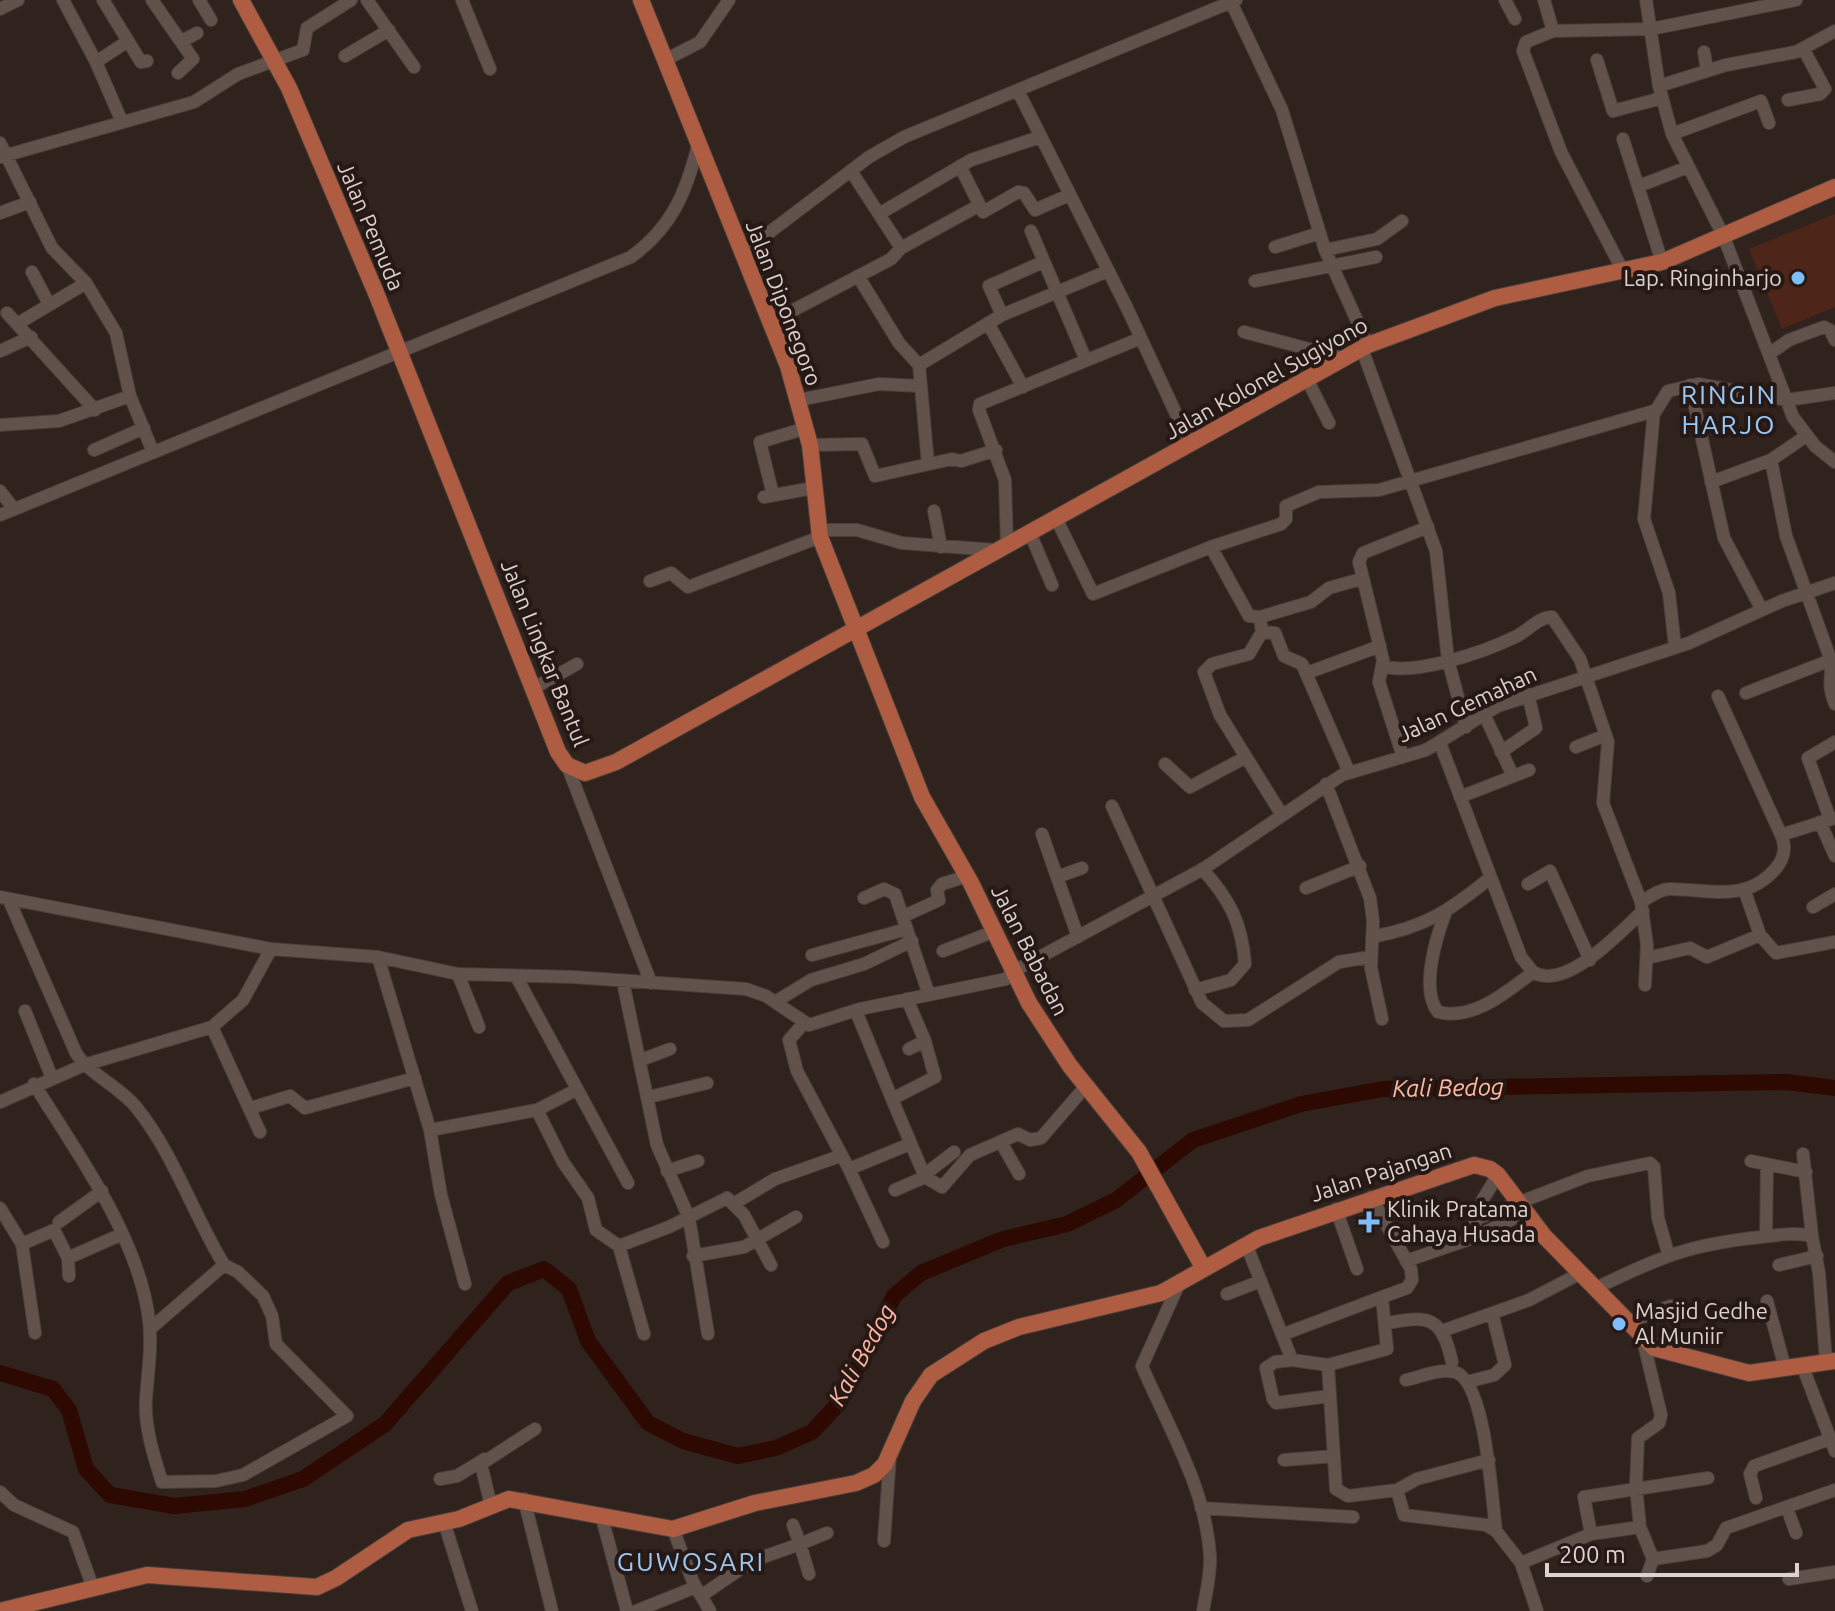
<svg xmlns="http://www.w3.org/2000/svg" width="1835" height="1611" font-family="Ubuntu,sans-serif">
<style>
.green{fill:#4e2619}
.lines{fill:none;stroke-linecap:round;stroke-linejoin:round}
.river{stroke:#2e0901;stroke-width:16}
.minor-casing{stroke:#4a3f3b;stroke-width:14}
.major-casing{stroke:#4a3f3b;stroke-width:18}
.minor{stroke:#62524c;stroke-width:12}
.major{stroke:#af5d42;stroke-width:16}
.poi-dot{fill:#7ebdf9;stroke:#261814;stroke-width:3}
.labels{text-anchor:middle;stroke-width:8;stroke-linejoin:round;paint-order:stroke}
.street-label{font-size:22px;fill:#dcd2cf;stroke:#261814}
.poi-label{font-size:22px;fill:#dcd2cf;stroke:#261814;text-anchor:start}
.water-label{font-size:24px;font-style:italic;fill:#ffb8a2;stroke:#261814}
.quarter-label{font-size:26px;letter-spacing:2px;fill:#9bc9f6;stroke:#261814}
</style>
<rect width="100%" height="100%" fill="#30221d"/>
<path class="green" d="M1835,214V307L1782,329L1749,249Z"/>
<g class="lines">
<path class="river" d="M0,1373L53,1389L69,1410L86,1469L110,1495L174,1506L245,1499L303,1479L385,1424L508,1283L544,1269L569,1289L588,1341L648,1423L683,1441L738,1456L776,1448L812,1432L839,1403L894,1296L921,1273L1003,1239L1067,1224L1116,1200L1193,1140L1301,1104L1383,1089L1787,1082L1835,1088"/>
<defs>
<path id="minor" d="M63,0L96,62L122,122
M152,0L193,59L178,73
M199,0L211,20
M367,0L414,67
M462,0L490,69
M1505,0L1515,19
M1544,0L1553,31
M1646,0L1659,86L1672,134L1723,235L1793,417L1815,446L1835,462
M1231,2L1282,110L1325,250L1368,345
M0,9L18,0
M128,41L141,62L147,61
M182,41L197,33
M1704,52L1707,70
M345,56L389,30
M665,60L700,42L729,0
M1597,60L1613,111L1662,98
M96,62L128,41L103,0
M1659,86L1726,65L1796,52L1835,31
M1018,91L1127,308L1190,444
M1788,100L1820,94L1825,89L1804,50
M1672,134L1761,101L1769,123
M1623,139L1662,262
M0,143L52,248L86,283L116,333L130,396L153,452
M0,157L194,102L238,74L303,50L307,28L351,0
M960,166L983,212L1018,192L1024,193L1035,210L1069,195
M851,171L901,248
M1639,186L1688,167
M0,213L30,202
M879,214L971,160L1040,137
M1031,231L1086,360
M1275,247L1320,233
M1325,250L1377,239L1402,221
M741,254L869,157L904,137L1236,0
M1623,271L1561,152L1523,51L1526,42L1553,31L1651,29L1796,0
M32,272L49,304
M858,276L899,343L919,365L928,464
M1255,281L1376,257
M7,313L95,410
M1002,315L989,286L1043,262
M769,323L891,259L901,248L978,206
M988,323L1023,387
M17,324L86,283
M1244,332L1343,358
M1362,349L1436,551L1448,660L1466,727
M0,351L31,337
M1769,354L1789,340L1824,327L1830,330L1835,340
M919,365L1002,315L1108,271
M1307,379L1329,423
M1690,385L1724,538L1762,610
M799,400L879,384L920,386
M1655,412L1668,391L1698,384L1787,400L1835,393
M0,425L59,421L130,396
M810,445L862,444L875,476L952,459L961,461L996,450
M94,450L144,428
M1771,460L1786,536L1829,655C1835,677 1825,679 1835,704
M1711,482L1771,460L1806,436
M0,491L14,509
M773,495L760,442L806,428
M764,497L813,488
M934,511L941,547
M0,515L631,257C672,227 686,193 698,145
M1056,518L1093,594L1211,547L1281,524L1286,519V506L1319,492L1379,490L1654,411L1644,519L1669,593L1675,647
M819,530H857L902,543L995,550
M1030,533L1052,585
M1007,546L1005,480L979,410L980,404L1141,338
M1211,547L1249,616L1260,617
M650,581L671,573L688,587L820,537
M1262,632L1275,633L1284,656L1302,664L1349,772
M1382,666C1415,676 1484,652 1515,637C1528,631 1538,617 1552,617L1580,659L1608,742L1603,803L1641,902L1647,945L1645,985
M1307,673L1380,646
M534,688L577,664
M1746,693L1831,660
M1484,714L1513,776
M1440,743L1521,957L1533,972C1566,992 1621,931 1643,911
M1576,747L1606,735
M1501,752L1536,728L1528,694
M1403,757L1379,682L1383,660L1359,562L1363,553L1428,527
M1165,764L1190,787L1246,757
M567,765L651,983
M1326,784L1370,898L1373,921L1371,968L1382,1019
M1460,797L1529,770
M1112,806L1202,1003L1224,1021L1248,1020L1339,962L1370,957
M1282,815L1220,715L1204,672L1212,664L1249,654L1262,632L1260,617L1311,602L1329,588L1361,579
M1830,819L1808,758L1835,742
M1820,822L1835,856
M1042,834L1078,937
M1781,835L1835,818
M1057,877L1082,868
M1528,884L1550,871L1590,960
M1306,888L1360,866
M1744,889L1760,935L1776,953L1835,942
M0,897L271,949L378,957L458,974L573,977L746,989L766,996L809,1025L860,1009L1006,979L1012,972L1203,869L1342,775L1426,750L1498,706L1689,643L1782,601L1835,583
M864,898L884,889L895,894L929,995
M9,900L76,1053C90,1075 119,1086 136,1107C174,1154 193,1214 224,1265L150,1329
M1641,902C1650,897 1659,889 1670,889C1709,889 1747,904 1777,867C1784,858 1786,848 1782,837L1718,696
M1813,907L1835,894
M1445,914C1436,938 1420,990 1438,1012C1473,1021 1507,992 1533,972
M904,916L939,900L937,890L942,884L967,876
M1372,937C1425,927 1448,912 1490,878
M943,951L995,931
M812,955L907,929
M378,957L430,1130L441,1195L465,1284
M1647,958L1690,948L1707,957L1760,935
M458,974L479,1027
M516,976L628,1183
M623,982L657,1145L689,1218L708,1334
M1195,990L1231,980L1245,964C1242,924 1230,899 1202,869
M907,999L925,1041L909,1049
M775,1002L811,980L864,964L912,941
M25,1011L52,1078
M856,1011L892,1099
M804,1023L789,1040L797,1071L849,1169L910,1144
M212,1027L260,1132
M925,1041L935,1077L892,1099L925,1177
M641,1060L670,1049
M34,1084C77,1153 135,1232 148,1313C153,1343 148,1369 146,1399C144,1426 154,1457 162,1482L216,1481L243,1475L347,1416L276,1344L272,1316L263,1296L238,1272L224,1265
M576,1090L537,1110L563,1162L588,1198L596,1230L619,1246L644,1334
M649,1097L707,1083
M0,1102L84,1065L212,1027L243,1000L271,949
M251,1108L290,1096L305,1108L415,1078
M430,1130L537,1110
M1002,1144L1019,1174
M1803,1154L1812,1236
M1751,1161L1806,1172
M849,1169L883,1242
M667,1171L698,1161
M924,1175L954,1152
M895,1190L925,1177L942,1187L970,1155L1018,1134L1030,1140L1041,1138L1086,1086
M1371,1197L1411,1269L1412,1280L1407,1288L1382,1297L1387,1349L1328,1365L1336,1489L1348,1496L1397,1490L1404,1515L1486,1525L1496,1531L1521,1563L1537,1611
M735,1203L775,1179L840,1156
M0,1208L22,1244L35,1333
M1336,1209L1357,1269
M1476,1219L1588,1176L1650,1163L1654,1167L1658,1218L1668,1253
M59,1222L102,1191
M1475,1223L1483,1199L1498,1175
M1766,1236L1767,1165
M22,1244L54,1230L68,1258L69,1276
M1246,1244L1292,1360L1275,1362L1266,1368L1273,1399L1276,1403L1330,1396
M619,1246L669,1227L727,1198L744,1215L771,1265
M693,1256L744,1247L796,1217
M68,1258L120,1235
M1406,1261L1473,1238L1525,1213
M1779,1265L1817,1256
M1178,1286L1142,1366C1168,1427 1206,1488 1210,1556C1211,1574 1206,1593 1203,1611
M1596,1288C1660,1257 1690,1244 1762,1237C1778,1235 1796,1232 1812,1236L1819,1273L1826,1361
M1227,1294L1261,1281
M1767,1301L1785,1368
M1387,1323C1430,1315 1442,1317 1452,1362
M1627,1323L1670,1306
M1442,1331L1529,1300L1581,1273
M1284,1334L1382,1297
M1643,1340L1661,1415L1659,1423L1638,1438L1636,1487L1640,1527L1653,1559L1647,1576
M1292,1360L1328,1365
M1802,1365L1835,1451
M1406,1380C1420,1377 1440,1368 1455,1372C1486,1381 1492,1502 1496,1531
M1467,1382L1494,1375L1505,1365L1492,1313
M1284,1460L1334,1456
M440,1479L457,1476L485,1459
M1397,1490L1417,1479L1489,1460
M0,1492L14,1505L73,1532L93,1588
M1756,1498L1750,1474L1754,1466L1830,1439
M524,1499L552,1611
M491,1506L481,1464L535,1429
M1201,1508L1353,1517
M1787,1508L1796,1533
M602,1518L627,1611
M444,1522L472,1611
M793,1525L800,1544L827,1533
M1640,1527L1591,1534L1584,1497L1708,1478
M673,1529L693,1582L710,1611
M884,1541L890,1456
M1653,1559L1707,1551L1717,1545L1726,1528L1835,1490
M1521,1563L1591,1534
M1789,1579L1835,1572
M701,1596L752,1561L800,1544L809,1574
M636,1611L696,1587"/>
<path id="major" d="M241,0L289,88L376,293L558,752L567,765L585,773L616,762L1368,345L1495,298L1662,262L1835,187
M641,0L788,366L810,445L820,537L922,797L971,883L1029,1003L1070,1066L1139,1152L1204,1269
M0,1611L147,1575L317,1587L336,1578L408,1530L459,1519L509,1499L673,1529L755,1503L856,1483L874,1475L885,1464L913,1401L931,1375L984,1341L1019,1327L1161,1293L1259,1238L1474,1165L1490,1169L1498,1175L1544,1236L1654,1348L1749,1373L1835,1361"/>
</defs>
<use href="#minor" class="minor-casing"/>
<use href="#major" class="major-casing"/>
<use href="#minor" class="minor"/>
<use href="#major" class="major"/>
</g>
<g class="poi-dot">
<circle cx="1798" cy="278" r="8"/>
<path d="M1365 1210h8v8h8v8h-8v8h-8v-8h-8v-8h8z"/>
<circle cx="1619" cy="1324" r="8"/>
</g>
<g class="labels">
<g class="street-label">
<text transform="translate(371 226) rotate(67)" y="8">Jalan Pemuda</text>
<text transform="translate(784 303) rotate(69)" y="8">Jalan Diponegoro</text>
<text transform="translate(1266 378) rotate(-29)" y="8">Jalan Kolonel Sugiyono</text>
<text transform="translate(545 653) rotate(68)" y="8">Jalan Lingkar Bantul</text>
<text transform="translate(1467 704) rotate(-25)" y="8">Jalan Gemahan</text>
<text transform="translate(1030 950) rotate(63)" y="8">Jalan Babadan</text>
<text transform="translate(1381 1172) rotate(-18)" y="8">Jalan Pajangan</text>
</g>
<g class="poi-label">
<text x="1782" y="286" text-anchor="end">Lap. Ringinharjo</text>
<text x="1387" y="1217">Klinik Pratama<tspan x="1387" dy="25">Cahaya Husada</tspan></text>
<text x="1635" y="1319">Masjid Gedhe<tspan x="1635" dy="25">Al Muniir</tspan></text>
</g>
<g class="water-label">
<text transform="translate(1448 1088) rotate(-1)" y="8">Kali Bedog</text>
<text transform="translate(862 1355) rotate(-61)" y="8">Kali Bedog</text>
</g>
<g class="quarter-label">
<text x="1729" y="404">RINGIN<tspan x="1729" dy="30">HARJO</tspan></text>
<text x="691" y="1571">GUWOSARI</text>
</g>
</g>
<path d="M1547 1563v12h250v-12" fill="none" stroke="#dcd2cf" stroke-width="4"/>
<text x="1559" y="1563" font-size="24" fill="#dcd2cf" stroke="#261814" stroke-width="6" paint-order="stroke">200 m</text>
</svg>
